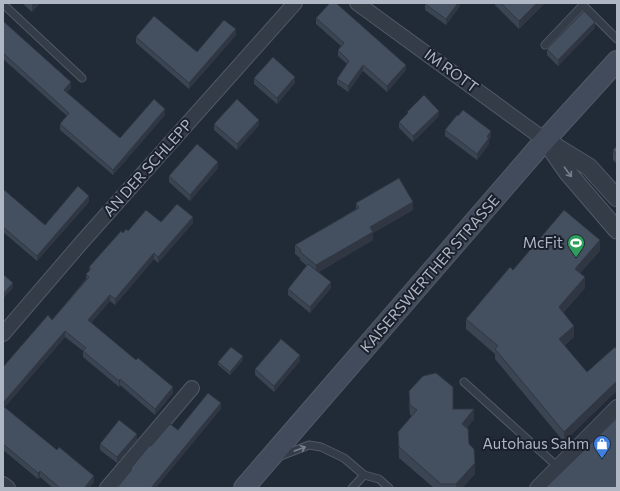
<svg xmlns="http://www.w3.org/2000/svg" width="620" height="491" font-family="Commissioner,sans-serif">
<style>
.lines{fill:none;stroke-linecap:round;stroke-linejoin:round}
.service-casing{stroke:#525966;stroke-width:9}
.minor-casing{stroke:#525966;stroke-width:16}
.tertiary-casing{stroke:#525966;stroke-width:19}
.secondary-casing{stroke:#525966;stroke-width:22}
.service{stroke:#343c48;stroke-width:7}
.minor{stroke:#343c48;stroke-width:14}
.tertiary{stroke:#343c48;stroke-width:17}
.secondary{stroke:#424b5b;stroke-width:20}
.wall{fill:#3a4452}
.shaded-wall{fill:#303742}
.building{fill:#444f5f;stroke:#303742}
.oneway{stroke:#787f8c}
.labels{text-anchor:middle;stroke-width:4;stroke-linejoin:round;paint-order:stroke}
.street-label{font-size:15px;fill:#afb6c4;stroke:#1a212c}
.poi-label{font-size:15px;fill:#afb6c4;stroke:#1a212c;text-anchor:end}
</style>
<rect width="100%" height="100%" fill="#212a37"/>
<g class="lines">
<defs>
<path id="service" d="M3,4L82,78
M545,45L583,5L617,39
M464,382L558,467
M278,457L309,445L321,447L344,458L364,475L379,479L389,488
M352,488L364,475"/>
<path id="minor" d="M357,3L545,140
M3,334L82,242L295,3
M3,484L8,488
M107,488L192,388
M537,488L617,407"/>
<path id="tertiary" d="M545,140L568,173L617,230
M550,143L589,167L617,198"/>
<path id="secondary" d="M244,488L545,140L617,61"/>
</defs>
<use href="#service" class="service-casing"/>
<use href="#minor" class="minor-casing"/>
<use href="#tertiary" class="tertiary-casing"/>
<use href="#secondary" class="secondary-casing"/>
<use href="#service" class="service"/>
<use href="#minor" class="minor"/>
<use href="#tertiary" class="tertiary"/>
<use href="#secondary" class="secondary"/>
</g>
<path class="wall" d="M22,3H40L32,12Z
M460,3V6L446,25L425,10V4Z
M495,3H545L519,29L495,5Z
M316,18L406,70L387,92L363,71L348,92L337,84V79L347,64L338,56V50L341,46L316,24Z
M3,21L71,88L66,92L120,138L165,115L113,175L60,130V124L67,116L3,59Z
M595,28L558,66L547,55V49Z
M236,35L189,89L136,43V37L197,52Z
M254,78L295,83L277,104L254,84Z
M407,112L439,116L413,142L399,128V122L407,114Z
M214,124L259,125L237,150L214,130Z
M445,130L491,137L489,140V144L477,160L445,136Z
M617,146V164L613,160V150Z
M218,168L190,201L169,182V176Z
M3,189L45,225L89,202L37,261L3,232Z
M356,203L413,210L373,233V240L318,272L331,288L310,313L288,295V289L307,266L300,260V258L295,254V245L356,209Z
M161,222L193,223L158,263L154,259L115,305L110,301L91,323L173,393L155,415L120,385L119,387L83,357V351L65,337L5,407L94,482L89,488H53L40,477L38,479L3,450V367L52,320L86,279V274L89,272V267L123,233L128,231Z
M600,251L580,273L585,288L563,313L574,337L565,345L564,442L495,359V354L466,329V319L513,270Z
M243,360L230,375L218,365V362Z
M300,361L274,392L255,375V369Z
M409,391L453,409L474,419L467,428L469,444L475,474L462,488H434L399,458L398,432L412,416L410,415L409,402Z
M137,440L117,463L100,450V444Z"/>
<path class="shaded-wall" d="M33,3H40L32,12V4Z
M458,3H460V6L446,25V19Z
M537,3H545L519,29V21Z
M595,22V28L558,66V60Z
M236,29V35L189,89V83Z
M363,65V71L348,92V86Z
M406,65V70L387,92V86Z
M295,77V83L277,104V98Z
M71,82V88L64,96V90Z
M165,109V115L113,175V170Z
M439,111V116L413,142V136Z
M259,120V125L237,150V144Z
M491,131V137L489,140V144L477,160V154L487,137Z
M218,162V168L190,201V195Z
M89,196V202L37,261V256Z
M413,202V210L373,233V240L316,274V265L370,227Z
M193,217V223L158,263V257Z
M600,240V251L575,279V269Z
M154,253V259L115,305V299Z
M585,277V288L559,318V307Z
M331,282V288L310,313V307Z
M13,283V288L3,299V294Z
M110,295V301L88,326V320Z
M574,326V337L559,349V339Z
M65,331V337L3,409V403Z
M300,355V361L274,392V386Z
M243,356V360L230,375V372Z
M120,379V385L119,387V381Z
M617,381V391L564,442V432Z
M173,387V393L155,415V409Z
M221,403V409L156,488H151Z
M474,409V419L462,434V424Z
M137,434V440L117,463V457Z
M475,463V474L462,488H456V484Z
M40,471V477L38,479V473Z
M94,476V482L89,488H84Z"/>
<path class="building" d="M330,3H336L406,65L387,86L363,65L348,86L337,79L349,61L338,50L344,43L316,18Z
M426,3H458L446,19L425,4Z
M501,3H537L519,21Z
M584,11L595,22L558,60L547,49Z
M154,16L197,52L224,20L236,29L189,83L136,37Z
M3,21L71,82L64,90L120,138L154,99L165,109L113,170L60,124L69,113L3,53Z
M273,57L295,77L277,98L254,78Z
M424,95L439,111L413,136L399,122L408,113L407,112Z
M237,99L259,120L237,144L214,124Z
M463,110L491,131L487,137L489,138L477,154L445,130L457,115L458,116Z
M197,144L218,162L190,195L169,176Z
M617,146V154L613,150Z
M399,178L413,202L370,227L373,232L316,265L300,252L301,250L295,245L359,208L356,203Z
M78,186L89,196L37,256L3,227V189L45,225Z
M177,204L193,217L158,257L154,253L115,299L110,295L88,320L136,360L138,358L173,387L155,409L120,379L119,381L83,351L86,348L65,331L3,403V367L48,315L52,320L89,277L86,274L91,269L89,267L121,231L123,233L126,229L128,231L146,210L161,222Z
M564,210L600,240L575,269L585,277L559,307L574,326L559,339L587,372L615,347L617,350V381L564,432L495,349L498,346L466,319L510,267L513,270Z
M308,264L331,282L310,307L288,289Z
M3,274L13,283L3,294Z
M281,339L300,355L274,386L255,369Z
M231,347L243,356L230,372L218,362Z
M436,373L453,387V409H474L462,424L468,429L469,444L474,449L475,463L456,484H441L399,447L398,432L417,410L410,405L409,391L423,376Z
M208,393L221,403L151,488H117L132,469L131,468L150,445L151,446L170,424L178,430Z
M3,406L57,450L59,447L94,476L84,488H60L40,471L38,473L3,444Z
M617,418V488H545Z
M119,420L137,434L117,457L100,444Z"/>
<defs><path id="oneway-shaft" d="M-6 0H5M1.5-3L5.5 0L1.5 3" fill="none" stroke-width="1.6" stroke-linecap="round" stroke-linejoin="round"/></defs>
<g class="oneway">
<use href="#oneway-shaft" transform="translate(568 172) rotate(53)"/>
<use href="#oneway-shaft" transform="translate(300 449) rotate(-20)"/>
</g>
<defs>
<symbol id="stadium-pin" viewBox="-11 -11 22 30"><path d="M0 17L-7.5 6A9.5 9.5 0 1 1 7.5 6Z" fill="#2e9e5b" stroke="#1a212c"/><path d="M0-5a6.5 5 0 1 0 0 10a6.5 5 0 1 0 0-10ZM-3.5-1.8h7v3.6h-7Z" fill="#fff"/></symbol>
<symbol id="shop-pin" viewBox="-11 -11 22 30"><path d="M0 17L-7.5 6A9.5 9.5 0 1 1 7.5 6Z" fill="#3f7fe0" stroke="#1a212c"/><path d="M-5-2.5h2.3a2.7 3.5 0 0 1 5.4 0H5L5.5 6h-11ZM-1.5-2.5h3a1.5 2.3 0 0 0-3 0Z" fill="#fff"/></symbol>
</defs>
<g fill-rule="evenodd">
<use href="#stadium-pin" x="566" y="233" width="20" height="27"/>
<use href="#shop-pin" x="592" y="434" width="20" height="27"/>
</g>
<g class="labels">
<g class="street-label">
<text transform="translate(451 71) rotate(36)" y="5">IM ROTT</text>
<text transform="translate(148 168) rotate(-48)" y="5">AN DER SCHLEPP</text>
<text transform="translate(430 274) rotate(-49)" y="5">KAISERSWERTHER STRASSE</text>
</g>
<g class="poi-label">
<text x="563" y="248">McFit</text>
<text x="589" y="449">Autohaus Sahm</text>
</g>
</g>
<rect width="620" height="491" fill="none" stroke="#afb6c4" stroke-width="8"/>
</svg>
